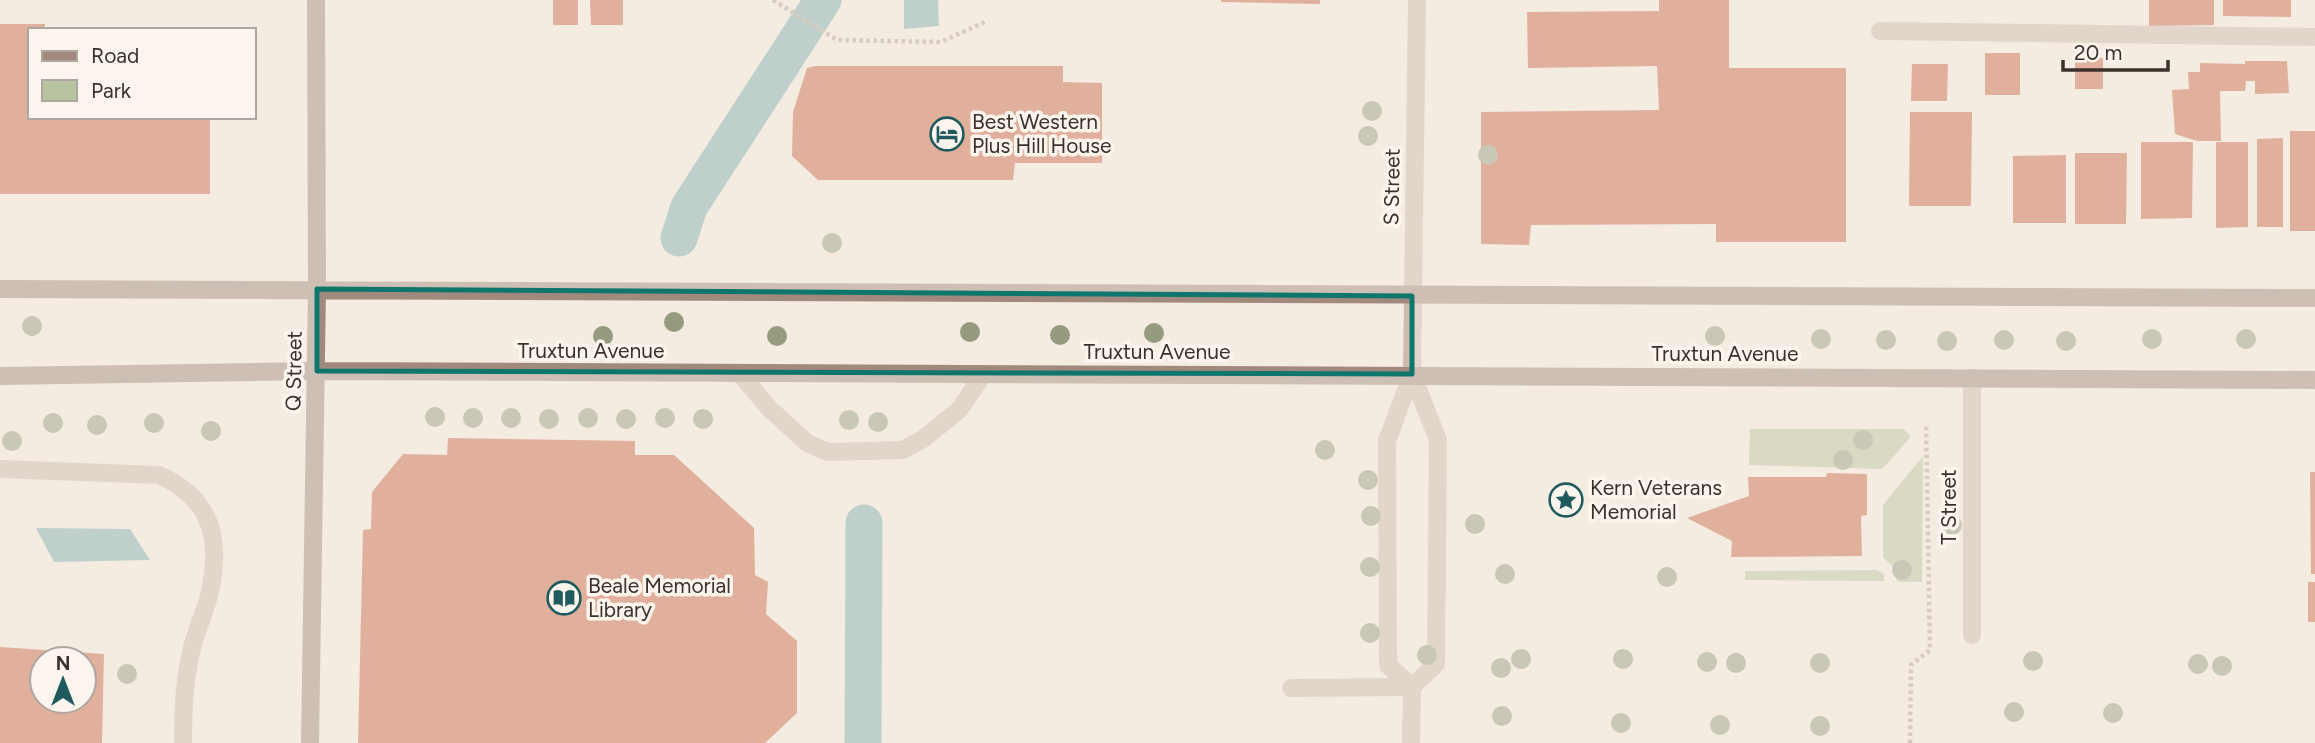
<svg xmlns="http://www.w3.org/2000/svg" width="2315" height="743" font-family="Figtree,sans-serif">
<style>
.green{fill:#b8c4a0}
.water{fill:#7fb0b2}
.lines{fill:none;stroke-linecap:round;stroke-linejoin:round}
.canal{stroke:#7fb0b2;stroke-width:37}
.building{fill:#c8694b;fill-rule:evenodd}
.path{stroke:#b9a596;stroke-width:4.5;stroke-dasharray:3.5 3.5;stroke-linecap:butt}
.lane{stroke:#cdbbac;stroke-width:18}
.street{stroke:#cdbbac;stroke-width:18}
.secondary{stroke:#a18a7d;stroke-width:18}
.tree{fill:#969b7f}
.marked{fill:none;stroke:#0f766e;stroke-width:5;stroke-linejoin:round}
.labels{text-anchor:middle;stroke-width:7;stroke-linejoin:round;paint-order:stroke}
.poi-label{font-size:21px;fill:#3b302b;stroke:#fbf5ee;text-anchor:start}
.street-label{font-size:21px;fill:#3b302b;stroke:#fbf5ee}
</style>
<rect width="100%" height="100%" fill="#f4ebe1"/>
<path class="green" d="M1750,429H1904L1911,437L1882,469L1749,465Z
M1923,456L1922,582H1897L1894,568L1883,557V505Z
M1877,570L1884,574V581L1745,580V571Z"/>
<path class="water" d="M904,0H938L939,26L904,29Z
M36,528L130,529L150,560L54,562Z"/>
<g class="lines">
<path class="canal" d="M679,238L689,207L823,0
M863,743L864,523"/>
</g>
<path class="building" d="M553,0H578V25H553Z
M590,0H623V25H591Z
M1221,0H1320V4L1221,2Z
M1659,0H1729V68H1846V242H1716V224L1531,225L1529,245L1481,244V112L1659,110L1657,66L1528,68L1527,12L1659,11Z
M2149,0H2214V25L2149,26Z
M2223,0H2291V17L2223,16Z
M0,24H45V30H30V117H210V194H0Z
M1985,53H2020V95H1985Z
M2075,58H2103V89H2075Z
M2245,61H2287L2289,93L2255,94V81H2246L2245,91H2220L2221,141H2197L2175,134L2172,90L2189,89L2188,72H2200V63L2245,64Z
M1912,64H1948L1947,101H1911Z
M815,66H1063V82L1102,83V163H1015L1013,180H818L792,156L793,112L807,68Z
M1910,112H1972L1971,206H1909Z
M2290,131H2315V231H2290Z
M2283,138V227H2257V139Z
M2141,142H2193L2192,218L2141,219Z
M2216,142H2248V227L2216,228Z
M2075,153H2127L2126,224H2075Z
M2066,155V223H2013V156Z
M448,438L635,441V455H674L754,528L755,575L768,582L766,614L797,641V713L765,743H358L363,530L371,529L372,492L403,454L447,455Z
M2310,472H2315V574H2311Z
M1827,473L1867,474V515L1861,516L1862,556L1731,557L1732,541L1687,518L1749,496L1748,477H1826Z
M2308,582H2315V622H2308Z
M0,647L104,654L102,743H0ZM42,659H84V701H42Z"/>
<g class="lines">
<path class="path" d="M773,0L837,40L941,42L987,21
M1910,743L1911,665L1930,650L1926,426"/>
<path class="lane" d="M1880,31L2315,37
M741,375L769,408L807,443L828,452L903,450L923,439L959,410L983,375
M0,469L159,475C213,499 222,541 209,596C204,615 195,633 191,652C184,683 183,711 183,743
M1291,688L1412,687"/>
<path class="street" d="M1972,378V635
M1412,687L1388,665L1387,441L1412,374L1417,0
M1411,743L1412,687L1436,664L1438,440L1412,374"/>
<path class="secondary" d="M0,289L2315,298
M0,376L317,371L2315,380
M310,743L317,289L316,0"/>
</g>
<g class="tree">
<circle cx="1372" cy="111" r="10"/>
<circle cx="1368" cy="136" r="10"/>
<circle cx="1488" cy="155" r="10"/>
<circle cx="832" cy="243" r="10"/>
<circle cx="674" cy="322" r="10"/>
<circle cx="32" cy="326" r="10"/>
<circle cx="970" cy="332" r="10"/>
<circle cx="1154" cy="333" r="10"/>
<circle cx="1060" cy="335" r="10"/>
<circle cx="603" cy="336" r="10"/>
<circle cx="777" cy="336" r="10"/>
<circle cx="1715" cy="336" r="10"/>
<circle cx="1821" cy="339" r="10"/>
<circle cx="2152" cy="339" r="10"/>
<circle cx="2246" cy="339" r="10"/>
<circle cx="1886" cy="340" r="10"/>
<circle cx="2004" cy="340" r="10"/>
<circle cx="1947" cy="341" r="10"/>
<circle cx="2066" cy="341" r="10"/>
<circle cx="435" cy="417" r="10"/>
<circle cx="473" cy="418" r="10"/>
<circle cx="511" cy="418" r="10"/>
<circle cx="588" cy="418" r="10"/>
<circle cx="665" cy="418" r="10"/>
<circle cx="549" cy="419" r="10"/>
<circle cx="626" cy="419" r="10"/>
<circle cx="703" cy="419" r="10"/>
<circle cx="849" cy="420" r="10"/>
<circle cx="878" cy="422" r="10"/>
<circle cx="53" cy="423" r="10"/>
<circle cx="154" cy="423" r="10"/>
<circle cx="97" cy="425" r="10"/>
<circle cx="211" cy="431" r="10"/>
<circle cx="1863" cy="440" r="10"/>
<circle cx="12" cy="441" r="10"/>
<circle cx="1325" cy="450" r="10"/>
<circle cx="1843" cy="460" r="10"/>
<circle cx="1368" cy="480" r="10"/>
<circle cx="1371" cy="516" r="10"/>
<circle cx="1475" cy="524" r="10"/>
<circle cx="1952" cy="525" r="10"/>
<circle cx="1370" cy="567" r="10"/>
<circle cx="1902" cy="570" r="10"/>
<circle cx="1505" cy="574" r="10"/>
<circle cx="1667" cy="577" r="10"/>
<circle cx="1370" cy="633" r="10"/>
<circle cx="1427" cy="655" r="10"/>
<circle cx="1521" cy="659" r="10"/>
<circle cx="1623" cy="659" r="10"/>
<circle cx="2033" cy="661" r="10"/>
<circle cx="1707" cy="662" r="10"/>
<circle cx="1736" cy="663" r="10"/>
<circle cx="1820" cy="663" r="10"/>
<circle cx="2198" cy="664" r="10"/>
<circle cx="2222" cy="666" r="10"/>
<circle cx="1501" cy="668" r="10"/>
<circle cx="127" cy="674" r="10"/>
<circle cx="2014" cy="712" r="10"/>
<circle cx="2113" cy="713" r="10"/>
<circle cx="1502" cy="716" r="10"/>
<circle cx="1621" cy="723" r="10"/>
<circle cx="1720" cy="725" r="10"/>
<circle cx="1820" cy="726" r="10"/>
</g>
<path d="M0 0H2315V743H0ZM317,289L1412,296V374L317,371Z" fill="#f4ebe1" fill-opacity=".55" fill-rule="evenodd"/>
<path class="marked" d="M317,289L1412,296V374L317,371Z"/>
<defs>
<symbol id="hotel-ring" viewBox="-11 -11 22 22"><circle r="9.5" fill="#fbf5ee" stroke="#1f5a5e" stroke-width="1.5"/><path d="M-6-4.5h1.5V1H6V5H4.5V3h-9V5H-6ZM-4 0a1.8 1.8 0 1 1 3.6 0ZM.5 0V-2.5h3Q6-2.5 6 0Z" fill="#1f5a5e"/></symbol>
<symbol id="sight-ring" viewBox="-11 -11 22 22"><circle r="9.5" fill="#fbf5ee" stroke="#1f5a5e" stroke-width="1.5"/><path d="M0-6L1.8-2.2L6-1.7L2.9 1.2L3.7 5.4L0 3.3L-3.7 5.4L-2.9 1.2L-6-1.7L-1.8-2.2Z" fill="#1f5a5e"/></symbol>
<symbol id="library-ring" viewBox="-11 -11 22 22"><circle r="9.5" fill="#fbf5ee" stroke="#1f5a5e" stroke-width="1.5"/><path d="M-6-4Q-3-5.5-.7-3.5V5Q-3 3-6 4ZM6-4Q3-5.5 .7-3.5V5Q3 3 6 4Z" fill="#1f5a5e"/></symbol>
</defs>
<g fill-rule="evenodd">
<use href="#hotel-ring" x="928" y="115" width="38" height="38"/>
<use href="#sight-ring" x="1547" y="481" width="38" height="38"/>
<use href="#library-ring" x="545" y="579" width="38" height="38"/>
</g>
<g class="labels">
<g class="poi-label">
<text x="972" y="129">Best Western<tspan x="972" dy="24">Plus Hill House</tspan></text>
<text x="1590" y="495">Kern Veterans<tspan x="1590" dy="24">Memorial</tspan></text>
<text x="588" y="593">Beale Memorial<tspan x="588" dy="24">Library</tspan></text>
</g>
<g class="street-label">
<text transform="translate(1392 187) rotate(-89)" y="7">S Street</text>
<text x="591" y="358">Truxtun Avenue</text>
<text x="1157" y="359">Truxtun Avenue</text>
<text x="1725" y="361">Truxtun Avenue</text>
<text transform="translate(294 371) rotate(-89)" y="7">Q Street</text>
<text transform="translate(1949 507) rotate(-90)" y="7">T Street</text>
</g>
</g>
<rect x="28" y="28" width="228" height="91" fill="#fbf5ee" stroke="#aea6a0" stroke-width="2"/>
<rect x="42" y="51" width="35" height="10" fill="#a18a7d" stroke="#aea6a0" stroke-width="2"/>
<text x="91" y="63" font-size="21" fill="#3b302b">Road</text>
<rect x="42" y="80" width="35" height="21" fill="#b8c4a0" stroke="#aea6a0" stroke-width="2"/>
<text x="91" y="98" font-size="21" fill="#3b302b">Park</text>
<g transform="translate(63 680)"><circle r="33" fill="#fbf5ee" stroke="#aea6a0" stroke-width="2"/>
<path d="M0-5L12 26L0 18L-12 26Z" fill="#1f5a5e"/>
<text y="-10" font-size="19" font-weight="bold" text-anchor="middle" fill="#3b302b">N</text>
</g>
<path d="M2063 60v10h105v-10" fill="none" stroke="#3b302b" stroke-width="3.5"/>
<text x="2074" y="60" font-size="21" fill="#3b302b" stroke="#fbf5ee" stroke-width="5" paint-order="stroke">20 m</text>
</svg>
